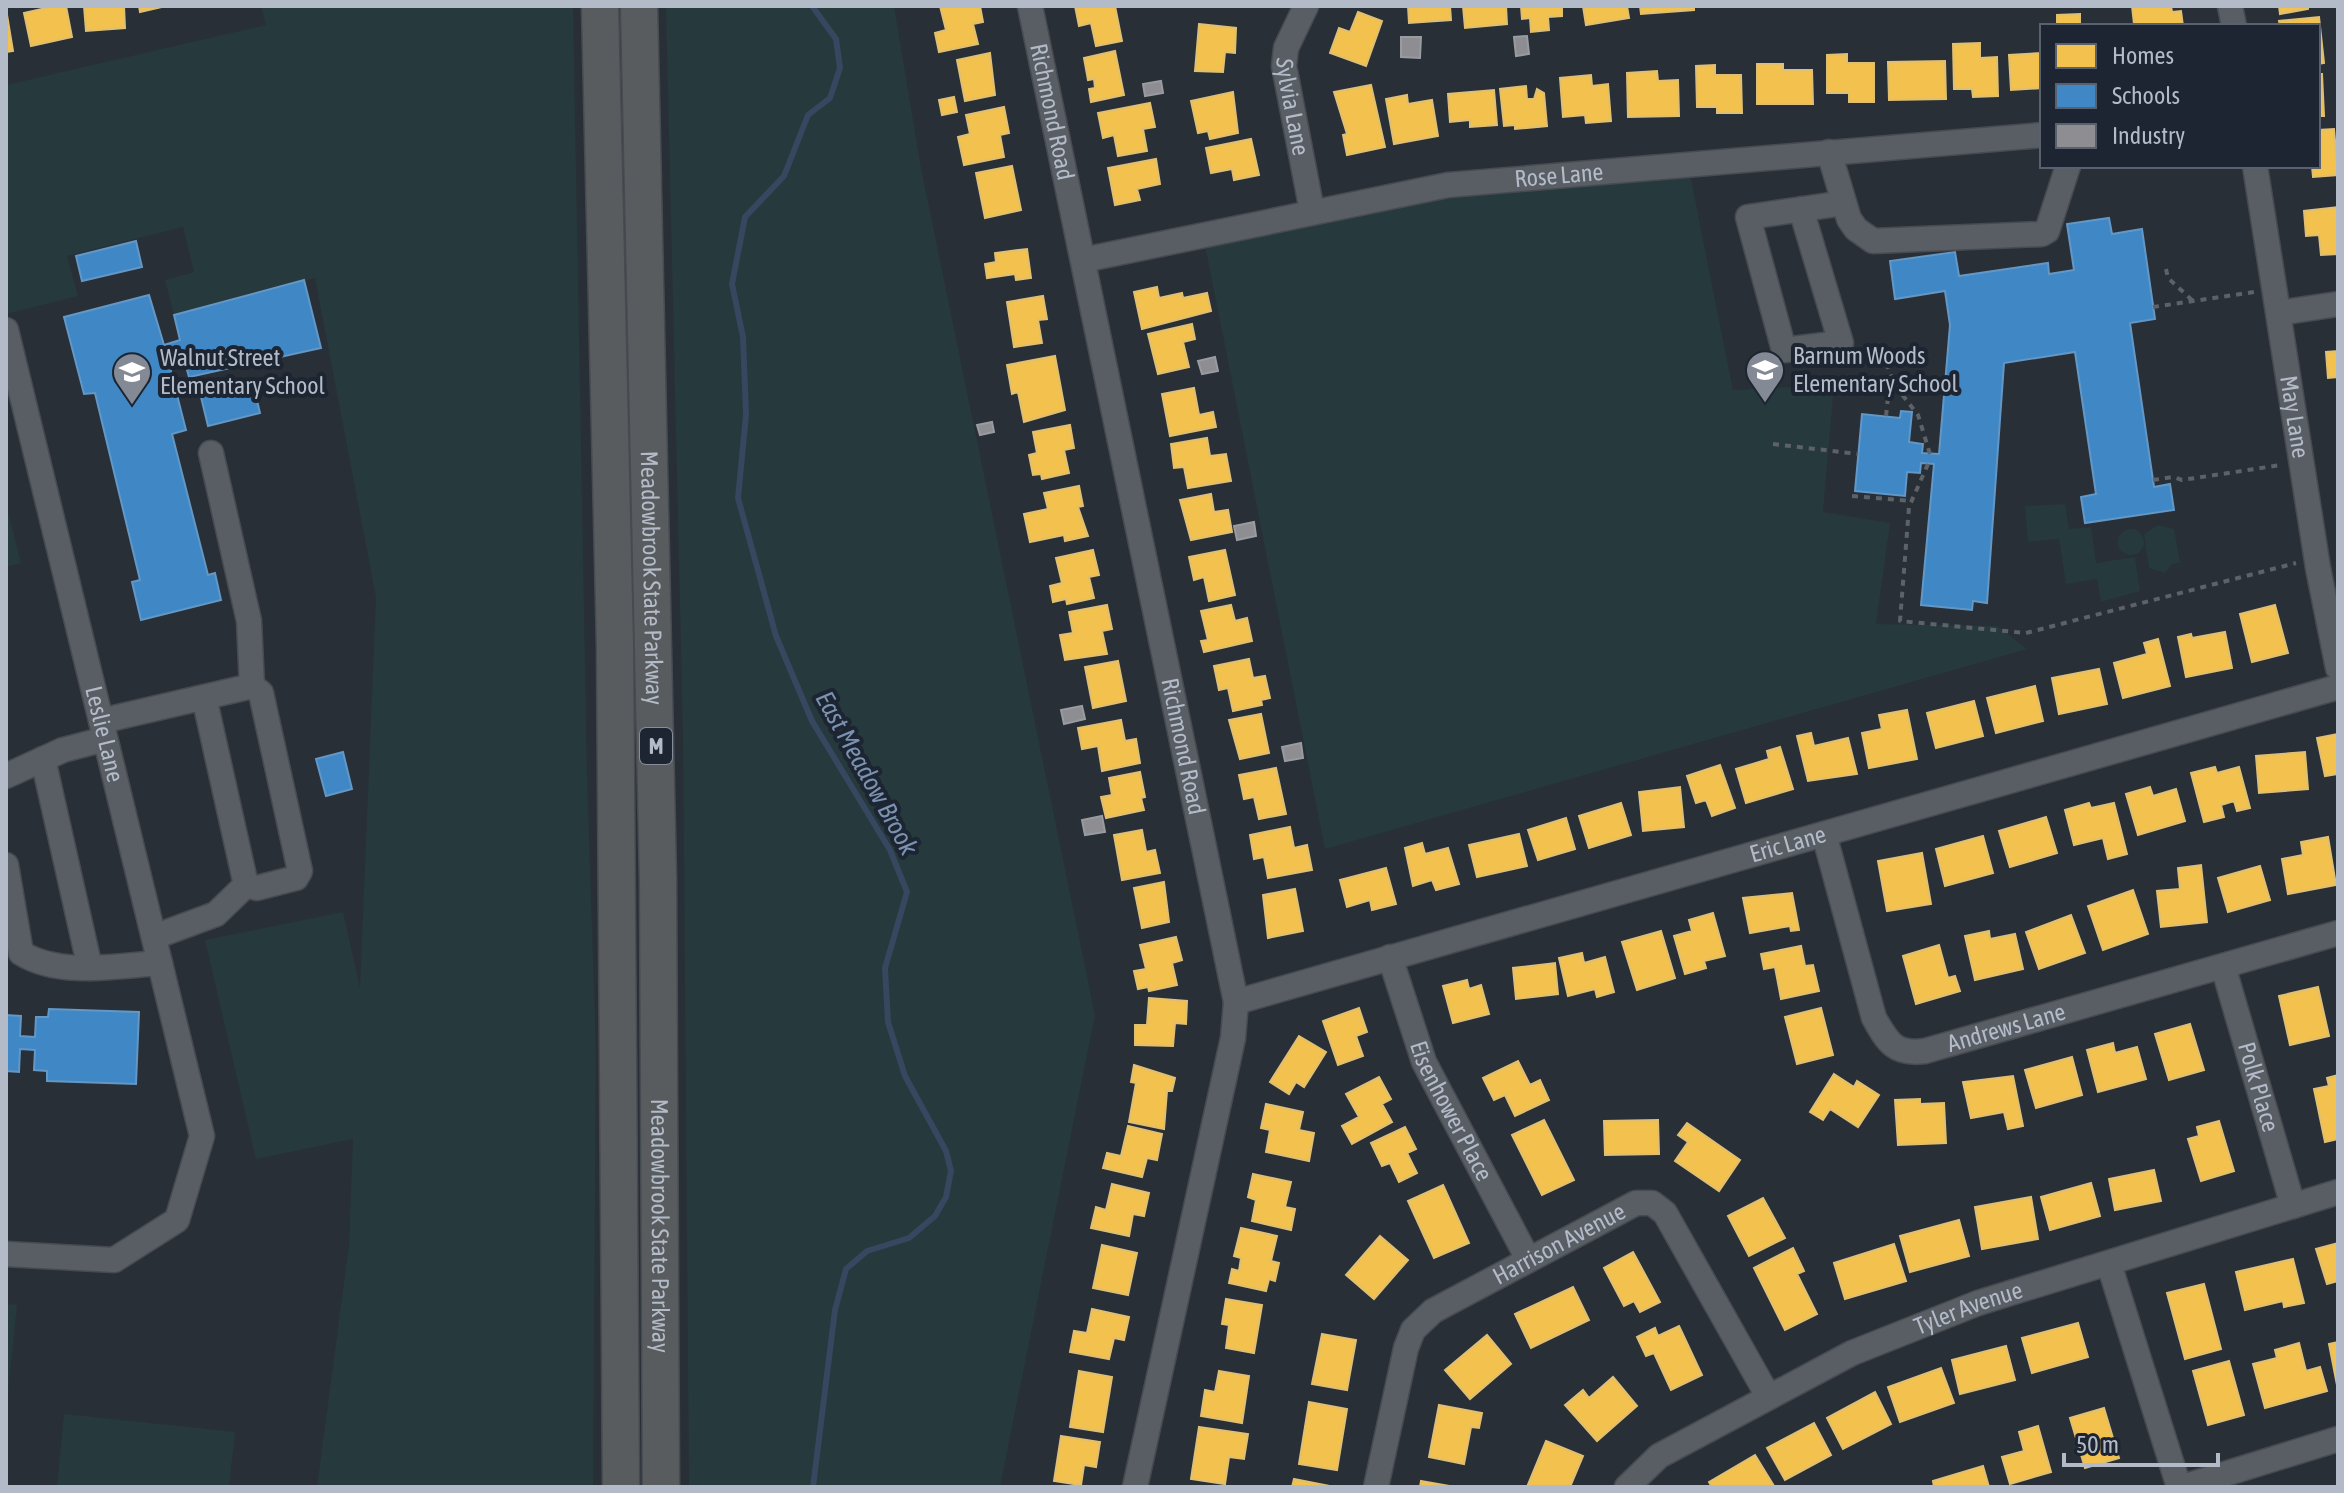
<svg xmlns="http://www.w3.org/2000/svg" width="2344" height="1493" font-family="'Asap Condensed',sans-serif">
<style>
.green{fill:#26393c}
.homes{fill:#f2c14e;stroke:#dfbf73;stroke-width:2}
.schools{fill:#3f88c5;stroke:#6297c6;stroke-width:2}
.industry{fill:#8d8d92;stroke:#989ba2;stroke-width:2}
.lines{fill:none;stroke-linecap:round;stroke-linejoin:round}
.stream{stroke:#36475f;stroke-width:6}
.minor-casing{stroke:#474b51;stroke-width:27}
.highway-casing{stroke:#464b51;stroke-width:39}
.path{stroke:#5c6268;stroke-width:4;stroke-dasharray:6 6;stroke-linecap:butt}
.minor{stroke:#595d64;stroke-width:24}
.highway{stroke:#595c5e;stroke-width:36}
.labels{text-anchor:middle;stroke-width:8;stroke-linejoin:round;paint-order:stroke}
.shield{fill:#1c2531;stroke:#868e9b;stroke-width:2}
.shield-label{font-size:22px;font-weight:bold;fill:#b3bbc8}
.street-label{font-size:24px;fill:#b3bbc8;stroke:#1c2531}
.poi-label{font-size:24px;fill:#b3bbc8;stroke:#1c2531;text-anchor:start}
.water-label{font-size:26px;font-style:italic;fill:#7b91b0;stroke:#1c2531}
</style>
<rect width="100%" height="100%" fill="#292f36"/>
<path class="green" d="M261,6H573L587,774L596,1051L593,1487H317L349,1245L353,1139L256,1159L205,940L343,912L360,988L376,597L315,278L174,315L165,280L194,272L183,227L67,256L78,296L6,314V85L266,25Z
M666,6H894L921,168L1095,1015L1000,1487H689L683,733Z
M1688,164L1733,390L1834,385L1823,512L1890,523L1876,624L1997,626L2027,649L1325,849L1203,235L1312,211Z
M6,504L21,563L6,567Z
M2065,504L2069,529L2091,527L2096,563L2135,557L2140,591L2101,602L2097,579L2066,584L2059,539L2028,542L2025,506Z
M2158,525L2174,529L2180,563L2172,564L2165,573L2149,568L2144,534Z
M2118 542a13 13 0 1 1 26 0a13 13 0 1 1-26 0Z
M6,1304L17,1305L6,1413Z
M64,1414L235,1432L229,1487H57Z"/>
<path class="homes" d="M55,6H66L72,37L31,46L24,13Z
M84,6H124L125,28L86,31Z
M139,6H166L140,12Z
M940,6H980L983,22L973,24L978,44L939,52L935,33L946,30Z
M1075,6H1115L1122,41L1096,46L1091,23L1079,26Z
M1408,6H1450L1451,20L1409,23Z
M1463,6H1506L1507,24L1465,28Z
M1521,6H1562V16L1548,17L1549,30L1531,32L1530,18L1522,19Z
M1583,6H1627L1629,18L1586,25Z
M1640,6H1694V10L1641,14Z
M2132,6H2171L2172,12L2181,11L2183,26L2134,24Z
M2279,6H2308V9L2280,14Z
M6,9L13,51L6,52Z
M1358,12L1382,21L1366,66L1330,53L1339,28L1350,32Z
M2080,14V26H2057V15Z
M2319,17L2324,63L2318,64V26H2280L2279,21Z
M1199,24L1236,28L1235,53L1225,52L1223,72L1195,71Z
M1980,43V58L1997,57L1998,96L1973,97L1972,89H1954L1953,44Z
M1115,51L1124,95L1091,102L1089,89L1095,88L1094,79L1088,80L1084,58Z
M990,53L995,95L965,101L957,60Z
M2042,53V88L2011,90L2009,55Z
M1847,54V63H1874V102H1849V93H1827V55Z
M1945,61L1946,99L1889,100L1888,62Z
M1757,64H1783V70H1812L1813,104H1757Z
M1715,65V75H1741L1742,113H1717V107H1697L1696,66Z
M1657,71L1658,81L1678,80L1679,116L1628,117L1627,73Z
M2318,74H2322L2324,116H2318Z
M1591,75L1592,86L1608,84L1611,121L1586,123L1585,115L1563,117L1560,78Z
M1371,85L1385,147L1347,155L1343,135L1347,134L1334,92Z
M1526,86L1527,99H1534L1537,89L1544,93L1547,126L1515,129V125L1504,126L1500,89Z
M1494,90L1497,125L1470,127V120L1450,122L1448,94Z
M1233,92L1238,133L1210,139L1208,131L1198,133L1191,101Z
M1407,95L1408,104L1432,100L1438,136L1394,144L1386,99Z
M954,97L957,112L942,115L939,100Z
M1150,103L1155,127L1143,129L1147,151L1118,156L1114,135L1103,138L1098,113Z
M1004,107L1009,133L1000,135L1004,157L964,165L958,137L970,134L966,115Z
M2334,129L2338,175L2313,177L2312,166H2318V130Z
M1251,139L1259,175L1234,180L1232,169L1211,173L1206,148Z
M1156,159L1160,184L1137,189L1140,200L1115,205L1108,168Z
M1012,166L1021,210L985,218L976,173Z
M2338,207V254L2321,255L2319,235L2306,236L2304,211Z
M1027,249L1031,278L1016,280L1015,274L987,278L985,264L996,262L995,253Z
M1157,287L1159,298L1182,293L1183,298L1207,293L1211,311L1142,329L1134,292Z
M1043,296L1047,319L1038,320L1042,343L1014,347L1007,302Z
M1192,324L1195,339L1183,342L1189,367L1158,374L1148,334Z
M2338,351V377L2328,378L2326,352Z
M1055,356L1065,410L1024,422L1018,392L1012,394L1007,365Z
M1194,388L1199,415L1213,412L1216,427L1170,436L1162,394Z
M1070,425L1074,448L1064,450L1069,473L1042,479L1041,474L1033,475L1029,455L1037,453L1033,432Z
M1207,438L1210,456L1226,454L1231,481L1188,488L1184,467L1174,468L1171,444Z
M1079,486L1083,506L1078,507L1088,536L1065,541L1064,535L1030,542L1024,514L1048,509L1044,493Z
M1211,494L1214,512L1228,510L1232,532L1191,540L1180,500Z
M1093,550L1099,575L1089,577L1094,598L1067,604L1066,599L1053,602L1050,586L1062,583L1056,558Z
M1225,550L1235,595L1209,601L1204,577L1194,580L1189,557Z
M1107,605L1112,629L1102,631L1107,654L1065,660L1060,635L1073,633L1069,612Z
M1231,605L1235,621L1247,618L1252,641L1204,652L1201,641L1208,640L1201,611Z
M2275,605L2288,653L2252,662L2240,614Z
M2225,632L2232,668L2186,677L2178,637L2191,634L2192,638Z
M2158,639L2170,686L2123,698L2114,663L2147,654L2144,643Z
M1249,659L1253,678L1265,676L1270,698L1261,700L1262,705L1233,711L1228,688L1219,690L1214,666Z
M1118,661L1126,701L1093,708L1085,667Z
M2099,669L2107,704L2059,714L2052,678Z
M2035,686L2043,721L1996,733L1987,698Z
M1974,701L1983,736L1936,748L1927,713Z
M1907,710L1917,759L1869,768L1862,733L1882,729L1879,715Z
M1261,714L1269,753L1240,759L1229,720Z
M1121,720L1125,741L1136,739L1140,763L1102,771L1098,746L1082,749L1078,728Z
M1811,733L1814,746L1848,738L1857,774L1808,781L1797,736Z
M2338,734V774L2325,776L2317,738Z
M1780,747L1793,789L1746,803L1736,769L1769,759L1767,751Z
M2305,752L2308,789L2259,793L2256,756Z
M1720,765L1735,808L1712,816L1706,800L1696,803L1687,776Z
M2215,767L2217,773L2239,767L2250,808L2237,811L2234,801L2221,805L2224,817L2204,822L2191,773Z
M1276,768L1286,814L1259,819L1254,797L1244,799L1239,775Z
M1140,772L1145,797L1141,798L1144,810L1106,818L1101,797L1112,795L1109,778Z
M1680,787L1684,827L1643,831L1639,792Z
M2150,787L2153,796L2176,789L2185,821L2138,835L2126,794Z
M1621,803L1631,835L1589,848L1579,816Z
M2089,803L2091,808L2114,803L2127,854L2108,859L2103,838L2074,845L2065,810Z
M2046,817L2057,853L2010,867L1999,831Z
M1566,818L1575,849L1538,860L1528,830Z
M1290,827L1294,848L1307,845L1312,870L1268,878L1264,857L1254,859L1250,835Z
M1142,830L1146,852L1155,850L1160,873L1122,880L1114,835Z
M1519,834L1527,866L1477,877L1469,845Z
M1983,836L1993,873L1945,886L1936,849Z
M2328,837L2336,885L2288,894L2282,859L2303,855L2301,842Z
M1422,843L1425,854L1448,848L1459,884L1436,890L1432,880L1413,886L1405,848Z
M1922,853L1931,904L1887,911L1878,861Z
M2201,865L2207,922L2161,927L2157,891L2180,889L2178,868Z
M2260,866L2270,900L2228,912L2218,878Z
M1386,868L1396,904L1372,910L1370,900L1347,907L1340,880Z
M1164,882L1169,922L1142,928L1134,888Z
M1295,889L1303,931L1268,938L1263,895Z
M2133,890L2148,934L2103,950L2088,906Z
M1792,893L1799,930L1791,931L1790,926L1750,933L1743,898Z
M1713,913L1725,956L1704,961L1706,968L1685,974L1674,936L1692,931L1689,920Z
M2071,915L2085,953L2039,969L2026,932Z
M1661,931L1675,978L1637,990L1622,942Z
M1989,931L1990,939L2015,934L2023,969L1975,980L1965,936Z
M1176,937L1182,960L1172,963L1177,985L1149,991L1148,987L1138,989L1134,971L1146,969L1140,945Z
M1939,945L1948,978L1955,976L1960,991L1916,1004L1903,956Z
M1801,946L1805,966L1813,965L1819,991L1781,999L1775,967L1764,969L1761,954Z
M1582,953L1584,963L1605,957L1614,992L1597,997L1595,989L1568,996L1559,958Z
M1555,963L1558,994L1516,999L1513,968Z
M1467,980L1469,989L1481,985L1489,1014L1453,1023L1443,986Z
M2318,987L2329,1036L2290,1045L2279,996Z
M1149,998L1187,1001L1186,1024L1175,1023L1173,1046L1135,1045V1025H1147Z
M1359,1008L1367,1032L1356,1036L1363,1056L1338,1065L1323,1021Z
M1821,1008L1833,1055L1797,1064L1785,1017Z
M2190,1024L2204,1070L2169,1080L2155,1034Z
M1299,1036L1326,1052L1304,1087L1296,1082L1289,1094L1270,1082Z
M2113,1043L2115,1053L2137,1047L2146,1079L2098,1092L2087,1050Z
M2072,1057L2082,1095L2036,1108L2025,1070Z
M1518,1061L1530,1085L1540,1080L1549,1100L1515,1116L1505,1095L1494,1100L1483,1078Z
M1134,1065L1175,1078L1172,1091H1167L1164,1129L1129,1122L1136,1083L1131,1082Z
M1834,1074L1854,1087L1857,1081L1879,1095L1858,1127L1830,1109L1823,1120L1810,1112Z
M2338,1075V1139L2325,1142L2314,1089L2329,1086L2327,1078Z
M2013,1076L2023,1126L2008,1129L2004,1112L1971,1118L1963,1082Z
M1379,1077L1391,1099L1382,1104L1392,1122L1352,1144L1342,1126L1359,1117L1346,1094Z
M1920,1099V1104L1944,1103L1946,1143L1898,1145L1895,1100Z
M1266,1104L1303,1112L1299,1130L1314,1133L1309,1161L1266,1152L1270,1130L1261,1128Z
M1544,1120L1574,1180L1542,1195L1512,1135Z
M1658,1120L1659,1154L1605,1155L1604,1121Z
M2219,1121L2234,1171L2201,1181L2188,1139L2199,1136L2197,1127Z
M1687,1123L1740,1160L1719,1191L1675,1161L1688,1142L1678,1135Z
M1128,1126L1162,1134L1157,1160L1147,1158L1142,1177L1103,1168L1107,1153L1121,1156Z
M1405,1127L1416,1149L1407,1153L1417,1173L1399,1182L1390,1163L1382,1166L1371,1143Z
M2154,1170L2161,1201L2115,1210L2109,1179Z
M1253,1174L1291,1182L1285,1207L1295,1209L1291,1230L1252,1221L1256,1200L1248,1197Z
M2091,1183L2100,1216L2050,1230L2041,1197Z
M1112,1184L1149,1193L1144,1216L1133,1214L1129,1236L1091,1228L1096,1207L1106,1210Z
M1443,1185L1469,1243L1434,1258L1408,1201Z
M2031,1197L2038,1239L1982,1249L1975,1207Z
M1763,1198L1785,1238L1749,1256L1728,1216Z
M1959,1220L1969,1256L1910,1272L1900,1236Z
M1241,1228L1277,1236L1271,1261L1279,1263L1275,1281L1269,1279L1266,1291L1229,1283L1232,1269L1239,1271L1241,1258L1234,1256Z
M1380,1236L1408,1260L1374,1299L1346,1275Z
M2338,1243V1281L2327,1284L2316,1249Z
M1894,1244L1906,1281L1845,1299L1834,1263Z
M1102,1245L1137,1253L1128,1295L1093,1288Z
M1793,1248L1804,1271L1797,1274L1817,1314L1785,1330L1754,1268Z
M1633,1252L1660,1302L1640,1312L1634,1301L1624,1306L1604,1268Z
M2293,1259L2304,1303L2284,1307L2283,1301L2245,1310L2236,1272Z
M2204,1284L2221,1349L2185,1359L2167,1293Z
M1573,1287L1589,1320L1531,1348L1515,1314Z
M1226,1299L1262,1305L1254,1353L1226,1348L1229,1325L1222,1324Z
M1092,1309L1129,1317L1124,1340L1114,1338L1109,1359L1070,1352L1074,1331L1087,1333Z
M2078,1323L2088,1357L2032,1373L2022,1338Z
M1679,1326L1702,1375L1671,1390L1654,1353L1646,1356L1637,1337L1655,1328L1658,1336Z
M1322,1334L1356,1340L1347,1390L1312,1384Z
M1487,1335L1511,1364L1470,1399L1445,1370Z
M2338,1342V1385H2337L2329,1344Z
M2299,1343L2306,1371L2320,1367L2327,1391L2265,1408L2253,1364L2277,1358L2275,1350Z
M2006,1346L2015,1380L1960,1394L1952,1360Z
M2229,1361L2244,1415L2208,1425L2193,1371Z
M1941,1368L1954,1403L1900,1422L1888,1387Z
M1079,1371L1112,1377L1103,1432L1070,1427Z
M1219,1371L1249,1376L1242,1423L1201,1416L1205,1390L1215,1392Z
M1613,1377L1637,1406L1597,1441L1565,1405L1583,1390L1589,1398Z
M1875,1392L1891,1424L1843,1449L1827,1418Z
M1309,1402L1347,1409L1337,1470L1299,1464Z
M1439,1405L1482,1413L1479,1428L1471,1427L1464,1464L1429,1457Z
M2104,1408L2119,1458L2085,1468L2070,1418Z
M1814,1423L1831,1455L1785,1480L1767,1448Z
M2038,1426L2051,1472L2010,1484L2002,1457L2024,1451L2019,1432Z
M1199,1427L1248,1434L1244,1459L1229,1457L1225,1484L1191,1479Z
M1061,1436L1100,1442L1096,1467L1084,1465L1081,1485L1054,1481Z
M1546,1441L1583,1456L1570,1487H1527Z
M1755,1455L1774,1486L1712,1487L1709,1482Z
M1983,1466L1989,1487H1934L1933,1481Z
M1294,1479L1330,1486V1487H1292Z
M1421,1481L1455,1487H1420Z"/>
<path class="schools" d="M2109,218L2112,234L2142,229L2155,319L2130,323L2154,487L2170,484L2174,510L2085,523L2081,497L2096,494L2075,352L2004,363L1987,603L1973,601L1972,610L1921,605L1934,464L1921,463L1920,473L1907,472L1905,496L1855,491L1862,414L1900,418L1901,411L1912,412L1909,442L1923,444L1922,453L1939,454L1950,325L1945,291L1895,299L1890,261L1955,252L1959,276L2048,263L2049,274L2074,270L2067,224Z
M136,241L142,267L82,281L76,256Z
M304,280L321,348L189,377L182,352L167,356L186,430L172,434L208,575L215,573L221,600L141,620L132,582L140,580L95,393L84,394L64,317L149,295L164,345L180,340L174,315Z
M253,384L260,413L208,426L201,397Z
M343,752L352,789L326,796L316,759Z
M49,1009L139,1012L136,1084L47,1081V1071L34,1070L35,1050L20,1049L19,1072L6,1071V1015L21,1016L20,1036L35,1037L36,1017H48Z"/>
<path class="industry" d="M1527,36L1529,54L1516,56L1514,37Z
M1401,37H1421L1420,58L1401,57Z
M1161,81L1163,93L1145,96L1143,84Z
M1215,357L1218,371L1202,374L1198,361Z
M992,422L994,432L980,435L977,425Z
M1254,522L1256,536L1237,540L1234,526Z
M1082,706L1085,719L1064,724L1061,710Z
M1301,743L1303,758L1285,761L1282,747Z
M1102,816L1105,832L1085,835L1082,820Z"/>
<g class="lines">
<path class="stream" d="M812,6L836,39L840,68L830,98L808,115L784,176L745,217L732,284L743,337L746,415L738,498L776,636L812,721L890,850L907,892L885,968L888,1022L905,1076L946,1151L951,1171L946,1197L935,1216L909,1238L867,1251L846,1269L835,1310L813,1487"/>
<defs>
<g id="minor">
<path id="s1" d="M1030,6L1236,1002L1233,1038L1135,1487"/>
<path id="s2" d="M1306,6L1286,48L1284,66L1312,211"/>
<path d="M2230,6L2234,26"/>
<path d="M1829,152L1849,219L1856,229L1873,241L2042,234L2047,231L2068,166"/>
<path id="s3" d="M2255,166L2318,568L2338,668"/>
<path d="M1801,209L1841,343L1784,350L1748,217L1844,203"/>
<path id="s4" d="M1083,260L1448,185L2042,135"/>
<path d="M2279,313L2338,304"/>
<path id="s5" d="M6,330L202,1136L177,1220L114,1260L6,1254"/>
<path d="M211,453L249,621L252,686"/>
<path d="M101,721L252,686L261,693L300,871L296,878L257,888L246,885L204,697"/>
<path d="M43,759L90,968"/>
<path d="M6,776L63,750L105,739"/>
<path id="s6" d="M1824,834L1874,1018C1888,1043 1895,1055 1925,1051L2338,933"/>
<path d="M6,865L21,953C60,977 116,966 160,963"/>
<path d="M154,937L216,914L246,885"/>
<path id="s7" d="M1390,957L1424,1062L1528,1259"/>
<path id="s8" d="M2223,966L2293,1206"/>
<path id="s9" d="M1236,1002L2338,687"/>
<path d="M2109,1264L2179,1487"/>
<path id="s10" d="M1376,1487L1406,1348L1413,1330L1433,1311L1636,1203H1652L1665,1213L1768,1396"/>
<path id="s11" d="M1627,1487L1659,1456L1852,1353L1978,1303L2338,1192"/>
<path d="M2183,1487L2338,1439"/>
</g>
<g id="highway">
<path d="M600,6L615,645L621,1487"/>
<path id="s12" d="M639,6L658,879L661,1487"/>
</g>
</defs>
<use href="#minor" class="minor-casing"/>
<use href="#highway" class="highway-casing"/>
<path class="path" d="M2166,269L2168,278L2193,301
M2153,307L2254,292
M1882,352L1894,384L1918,415L1930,454
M1886,416L1890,379
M1773,444L1858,454
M1928,464L1909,507L1900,621L2026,633L2296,563
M2153,480L2173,477L2182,480L2281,465
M1852,496L1912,501"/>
<use href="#minor" class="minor"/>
<use href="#highway" class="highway"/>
</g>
<defs>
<symbol id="school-pin" viewBox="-11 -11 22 30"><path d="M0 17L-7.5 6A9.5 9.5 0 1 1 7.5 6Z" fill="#838a95" stroke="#1c2531"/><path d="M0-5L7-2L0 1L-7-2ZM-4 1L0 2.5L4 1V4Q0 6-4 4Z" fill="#fff"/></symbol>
</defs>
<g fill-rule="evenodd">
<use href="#school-pin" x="1743" y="348" width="44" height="60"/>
<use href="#school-pin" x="110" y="350" width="44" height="60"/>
</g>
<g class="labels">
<rect class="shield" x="640" y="728" width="32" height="36" rx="6"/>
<g class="shield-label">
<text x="656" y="754">M</text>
</g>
<g class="street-label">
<text dy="8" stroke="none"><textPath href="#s2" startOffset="106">Sylvia Lane</textPath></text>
<text dy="8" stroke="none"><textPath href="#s1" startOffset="108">Richmond Road</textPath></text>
<text dy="8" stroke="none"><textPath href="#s4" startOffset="484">Rose Lane</textPath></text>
<text dy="8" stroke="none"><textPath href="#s3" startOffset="254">May Lane</textPath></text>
<text dy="8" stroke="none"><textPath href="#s12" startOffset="572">Meadowbrook State Parkway</textPath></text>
<text dy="8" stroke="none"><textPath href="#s5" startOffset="416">Leslie Lane</textPath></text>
<text dy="8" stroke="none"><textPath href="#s1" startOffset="756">Richmond Road</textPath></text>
<text dy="8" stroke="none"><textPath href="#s9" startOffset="574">Eric Lane</textPath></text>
<text dy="8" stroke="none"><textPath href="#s6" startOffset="342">Andrews Lane</textPath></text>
<text dy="8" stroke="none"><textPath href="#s8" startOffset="126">Polk Place</textPath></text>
<text dy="8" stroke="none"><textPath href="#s7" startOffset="166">Eisenhower Place</textPath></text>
<text dy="8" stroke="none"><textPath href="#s12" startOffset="1220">Meadowbrook State Parkway</textPath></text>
<text dy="8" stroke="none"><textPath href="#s10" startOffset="332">Harrison Avenue</textPath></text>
<text dy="8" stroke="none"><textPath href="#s11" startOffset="388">Tyler Avenue</textPath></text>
</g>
<g class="poi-label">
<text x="1793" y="364">Barnum Woods<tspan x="1793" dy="28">Elementary School</tspan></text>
<text x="160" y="366">Walnut Street<tspan x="160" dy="28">Elementary School</tspan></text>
</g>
<g class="water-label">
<text transform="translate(867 773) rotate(61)" y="9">East Meadow Brook</text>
</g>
</g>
<rect width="2344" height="1493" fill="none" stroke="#b3bbc8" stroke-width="16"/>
<rect x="2040" y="24" width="280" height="144" fill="#1c2531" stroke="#58616d" stroke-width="2"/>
<rect x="2056" y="44" width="40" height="24" fill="#f2c14e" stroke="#58616d" stroke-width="2"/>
<text x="2112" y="64" font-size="24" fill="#b3bbc8">Homes</text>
<rect x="2056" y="84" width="40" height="24" fill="#3f88c5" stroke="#58616d" stroke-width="2"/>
<text x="2112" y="104" font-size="24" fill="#b3bbc8">Schools</text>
<rect x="2056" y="124" width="40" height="24" fill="#8d8d92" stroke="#58616d" stroke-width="2"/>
<text x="2112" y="144" font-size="24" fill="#b3bbc8">Industry</text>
<path d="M2064 1453v12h154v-12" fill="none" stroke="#b3bbc8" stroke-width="4"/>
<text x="2076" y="1453" font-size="24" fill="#b3bbc8" stroke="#1c2531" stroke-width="6" paint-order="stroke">50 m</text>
</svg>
